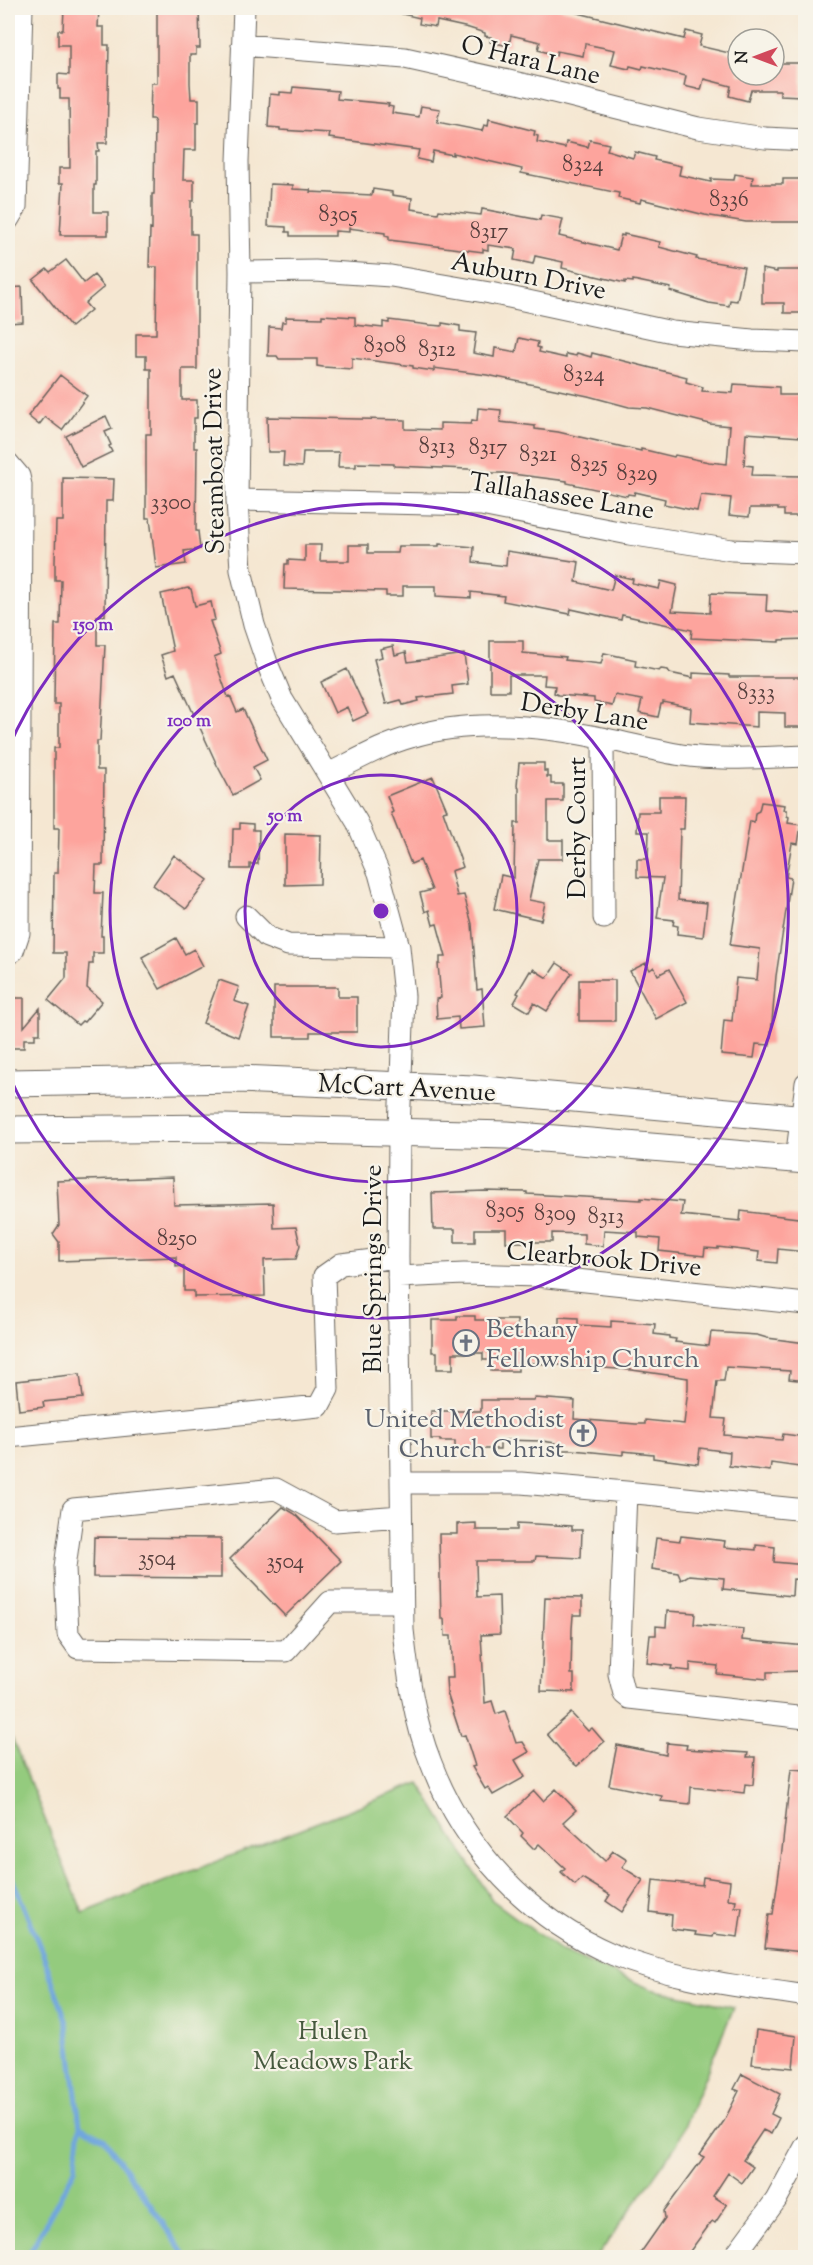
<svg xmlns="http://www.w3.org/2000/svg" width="813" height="2265" font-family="'Sorts Mill Goudy',serif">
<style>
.green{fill:#94cb7e;stroke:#58744d;stroke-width:1.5}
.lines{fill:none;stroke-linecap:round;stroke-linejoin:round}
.stream{stroke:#70a6de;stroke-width:5}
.building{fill:#fda49d}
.minor-casing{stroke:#68635c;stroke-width:23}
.major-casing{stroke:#68635c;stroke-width:29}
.minor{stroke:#fff;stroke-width:21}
.major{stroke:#fff;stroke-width:27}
.ring{fill:none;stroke:#7b2cbf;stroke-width:3}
.labels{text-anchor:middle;stroke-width:4.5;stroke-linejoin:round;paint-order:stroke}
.number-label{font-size:22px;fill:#543e3c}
.street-label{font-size:26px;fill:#1c1c1c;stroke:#f7f3e8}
.worship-label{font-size:26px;fill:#5b616d;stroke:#f7f3e8;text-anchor:start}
.park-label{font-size:26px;fill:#46593e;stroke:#f7f3e8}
.centre{fill:#7b2cbf;stroke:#f7f3e8;stroke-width:3}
.ring-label{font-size:18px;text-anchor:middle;font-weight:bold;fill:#7b2cbf;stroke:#f7f3e8;stroke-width:4.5;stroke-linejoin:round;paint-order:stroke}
</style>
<rect width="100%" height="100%" fill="#f7f3e8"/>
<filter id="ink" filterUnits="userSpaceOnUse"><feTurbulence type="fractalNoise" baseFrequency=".0167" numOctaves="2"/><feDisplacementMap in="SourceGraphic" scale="12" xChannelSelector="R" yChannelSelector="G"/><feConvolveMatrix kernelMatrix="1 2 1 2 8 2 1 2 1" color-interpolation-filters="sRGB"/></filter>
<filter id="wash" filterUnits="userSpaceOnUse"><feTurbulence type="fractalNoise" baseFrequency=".008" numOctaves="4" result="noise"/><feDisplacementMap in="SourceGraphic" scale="24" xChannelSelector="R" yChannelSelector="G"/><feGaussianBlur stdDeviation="1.35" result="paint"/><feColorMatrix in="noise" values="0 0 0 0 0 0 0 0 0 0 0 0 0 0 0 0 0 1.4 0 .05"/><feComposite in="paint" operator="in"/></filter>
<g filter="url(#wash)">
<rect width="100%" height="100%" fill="#f5e7d2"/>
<path class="green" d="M8,1728L83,1913L419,1783L492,1900L560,1950L651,1989L734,2007L677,2144L597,2257H8Z"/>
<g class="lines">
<path class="stream" d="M8,1868L44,1957L67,2023L80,2126L104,2138L187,2258
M27,2258L75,2169L80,2126"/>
</g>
<g id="blocks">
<path class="building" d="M64,8H99L98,27H104V45H109L107,143H98L99,151H96V185H94V212H108V235H60L63,183H59V168H70L69,99H60V89H58V74L69,75V45H58V30H63Z
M157,8H199L200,48H196V55H190V83L191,99H199V123H196V150H184L183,180H194V201H191V234H197V369H182V400H197V418H194V448H197L196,531H198L200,549L184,551L186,564L156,568L150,518H146V434H151V369H146V356H136V334H156L157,267H149L150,229L152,230V194H154L155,123L153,119H150L151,83H157Z
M403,8H558L684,39L686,31L702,35L699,46L738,55V75H774V63H802L801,96L780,95V90H751L748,101L729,96L731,86L704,79L701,90L684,86L686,76L643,66L642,69L630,66L629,69L611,65L615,50L585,44L583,56L557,51L556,55L538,50L540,42L511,35L509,46L490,42L491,37L485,36V33L469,28L437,21L436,27L419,24L420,18L402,14Z
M293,87L338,91L337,99L389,104L388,106L393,107L392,113L419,117L421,106L440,109L437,122L482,131L484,125L488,126L489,119L535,131L534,135L538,136L537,142L565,148L566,142L588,147L590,140L609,144L607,150L633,158L635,152L655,157L654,160L681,166L679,175L711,182V179L734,180L735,174L753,177L752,184H783V179H801V222H746L705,215L641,199L640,203L618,198L619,193L521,173L522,169L453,153V155L433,151L431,162L417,159L419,150L329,138L330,133L280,130V128L268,127L270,94L280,95V92L292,93Z
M270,184L293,185V189L311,190L310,192L372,195L373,189L392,192V195L412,198L411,209L438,213L439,210L481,215L482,209L540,220L541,215L563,219L559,236L617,250L621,235L624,236V234L660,242L659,247L697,257L696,259L744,267L737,301L730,300L729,306L709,303L670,291L671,288L633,280V282L625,281V283L562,268L563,262L535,256L533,264L514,260L516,249L488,245V250L483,249V252L389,240V237L385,236V233L349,228V232L335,231V236H290V232H286V227L268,226Z
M66,260L84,283L94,275L104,287L85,303L91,310L71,327L33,280L47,269L50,272Z
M762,269L777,272V270H803L802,313H784V303H762Z
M22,287L23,322L8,323V288Z
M322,315L355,317V325L383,328V322L389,323V320L429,325L442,326V323L460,326V331L476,333L473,353L494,357L495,348L516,352L519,338L538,342L537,347L540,348L539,352L566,358V354L576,356L577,353L591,357L592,353L687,377L686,382L703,387L702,391L733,393L734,384L779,387V395H802L801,437L746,433L744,465L753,466L752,475L802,476V516H784V510H778V508H750L749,517L729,515L731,498L701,495L697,511L664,504L665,499L635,492L634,495L628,494L627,496L567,483V481L504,473H483L484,471L468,469L394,466V464L356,463V467H338L339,452H303L302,467L283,466L284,452H268L267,417L405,420V429L440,430V423L471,424L472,420L477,421L478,408L501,410L500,422L535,426V429L558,432L641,451V449L674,457L675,455L709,462L727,464L730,426L710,424L647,408L629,407L588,396L487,375L434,368V371L413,368V366L352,358V369L323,367L317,366V359H279L277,356H268L269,327L281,328L282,322H286V317L322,318Z
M60,375L87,396L62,430L45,417L39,425L28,416Z
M106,416L112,429L105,432L111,445L109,446L112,452L81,467L66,436Z
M63,478L114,479L113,501H106L105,616H97V645H105L100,741H97V770H104L103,865H96L95,893H103L101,936H103V953H93V964H89L87,988L102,1001L84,1022L82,1021L78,1025L48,1000L66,978V953H53L54,873H58L59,828H54V748H59V704H54L55,624H60L61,580H55V562L56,521H63Z
M439,544L474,547L473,562L506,566L507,551L579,562L576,582L611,590L615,575L633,579L632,583L659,589L661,581L677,585L672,611L710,613L711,593L767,595L766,611L806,614V639L779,640V642L691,638L692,630L622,615L621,620L571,609L570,614L503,601L504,596L471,592V598L436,596V586H403V596H386V591L284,589L285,564H288V560L305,561V545H321L320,561H349V545H368V553H398L399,546H439Z
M188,588L191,589L195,606L211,602L215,620L210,621L221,654L214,657L228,697L230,696L237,712L243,709L267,760L253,767L260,780L233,795L217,765L175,673L168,676L161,655L173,651L161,594Z
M490,641H523V653L566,657L565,660L601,664L604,653L636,660L635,666L659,671L661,669L668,670L670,673L693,678V673L729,675V677H806L803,727H785V713L757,712V727L690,722L691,708L663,702V704H661L658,717L639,713L642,700L615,695L612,706L594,702V698L558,695L554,693L555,686L544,685L545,675H509V691H490Z
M393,646L395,655L406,652L408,662L464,654L468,684L452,686L453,694L418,698L419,701L403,705L401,700L386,704L374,659L382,657L380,649Z
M347,669L368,714L353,721L347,707L335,713L321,682Z
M519,763H544V771H547V777H551V784H563V801H548V840H563V859H538L529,900L545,903L541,920L494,909L501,875L514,878L515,823H519V788L517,786Z
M433,777L447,810L443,811L463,867L451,871L457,896L464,895L472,924L477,990L482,989L485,1027L459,1029L458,1017L437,1019L436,999L441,998L438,964H440V957H446L437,924L433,925L429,910L425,912L420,893L432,890L420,860L411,864L391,813L393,812L387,796Z
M659,796H685L684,829H680L678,900L707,903L703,937L677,934L678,926L673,925L674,920L657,918L663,878L637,877V859H648L649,832H637L638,812H659Z
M761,802L785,805L784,810H787V816L789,817L788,823L801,825L798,844L792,843L786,877L791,878L776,976L770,1045L756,1044L754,1058L721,1055L724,1020L732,1021L736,978L757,980L760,949L730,945L750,821L754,822L755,813L759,811Z
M240,823L253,824V830H259L258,864H250V869H232L233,829H240Z
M285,834L321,835L320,884L285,885Z
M174,855L208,880L186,909L153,885Z
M176,938L185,954L194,949L203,966L160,989L142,957Z
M557,963L572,973L547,1011L534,1003L529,1012L514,1003L519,994L517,993L530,971L532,972L533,969L547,978Z
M646,963L650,970L654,967L658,975L669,969L687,1002L656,1019L630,971Z
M219,980L239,987L234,1001L249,1006L238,1037L203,1023Z
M579,980H615V1021H579Z
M274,987H338V997H357V1032H310V1037H274Z
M8,998H24V1027L40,1008V1034H35V1039H24V1048H8Z
M173,1177L174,1205L273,1203L274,1228L296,1227L300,1245L296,1259L264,1260L265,1296L194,1297V1291H184V1266L176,1267V1257L59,1261V1242L53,1234L59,1225L57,1181Z
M485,1191L527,1192V1194L641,1200V1198L683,1202L681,1215L740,1221L741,1211L806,1219V1252L778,1249L777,1263L758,1261L759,1252L718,1247V1249L705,1248L704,1256L659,1251L660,1239L638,1237V1232L604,1230L603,1246L584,1244V1234L552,1233V1242H506V1229H475V1242H455V1229H433L432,1193Z
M457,1316H475V1320H517V1329L559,1332V1317L578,1318V1325L611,1327V1321L655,1324L654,1334L669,1336V1338L676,1339L675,1342L709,1346L711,1332L757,1335L767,1338L806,1343V1381L789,1379L790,1371L726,1367L724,1381H717L713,1418L726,1419L724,1435L782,1440L783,1434L806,1437V1468L771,1463L770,1471L729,1466L730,1452L700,1448L698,1464L653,1458V1454L623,1451V1455L573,1450H555V1443L542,1441L500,1440V1449H455V1441H440V1439H431V1411H481V1400H534L535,1398L575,1401L574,1419L636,1424H645V1420L684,1424L688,1389V1378L632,1370L518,1362V1371H491V1360H483V1353H453V1369H437V1352H432V1320H457Z
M80,1374L83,1398L43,1402L44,1407L19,1410L16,1381Z
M283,1507L295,1514L341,1561L285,1616L230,1559Z
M476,1523V1530H517V1523L572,1526V1530H582L581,1558L536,1556L535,1561H476L477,1597L499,1596L500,1634L481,1635L485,1703L492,1701L496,1714L505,1711L516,1743L523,1742L529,1752L515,1760L525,1777L493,1795L488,1787L485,1789L472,1767L475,1766L465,1735L461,1736L447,1693L446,1678H453L451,1636H445L444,1619H441L439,1534H457V1524Z
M681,1536L725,1541L724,1547L756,1550V1545L775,1547L774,1562L806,1565V1580L793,1579L792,1596L723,1589L724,1578L689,1575L681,1580L678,1573L652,1569L656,1538L680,1541Z
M94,1537L221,1538V1578L93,1577Z
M545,1597L582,1598V1615H573L572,1629L571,1674H574V1692L541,1691Z
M667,1611L695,1613L694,1624L743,1629L742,1640L806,1646V1671L767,1672V1679L717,1674L718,1666L690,1663V1671L671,1669L672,1666L647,1663L650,1635H656V1626L666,1627Z
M571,1713L588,1731L592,1728L604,1742L577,1766L570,1761L547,1734Z
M667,1743L687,1745L686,1749L748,1753L747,1757H755L753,1785L745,1784L744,1793L691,1787L690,1804L661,1801L662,1796L609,1785L617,1745L666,1755Z
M791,1769L806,1770V1943L803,1952L765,1948L769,1914H773L781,1859Z
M556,1789L576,1810L563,1822L605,1861L613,1851L627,1860L622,1867L643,1880L622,1912L606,1901L610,1895L582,1878L575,1885L561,1872L565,1868L539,1844L534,1849L521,1836L523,1833L507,1816L534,1791L543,1801Z
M703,1877L730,1881L728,1899L736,1900L735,1907H742L738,1937L714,1934L713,1937L695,1935L696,1932L671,1929L672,1915L650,1912L653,1880L702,1885Z
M756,2030L796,2036L793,2068L752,2064Z
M742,2074L780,2094L771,2114L779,2118L771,2134L763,2130L743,2160L753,2167L742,2183L728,2173L713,2196L727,2205L715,2223L712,2221L685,2258H637L665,2218L664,2211L704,2157L700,2155L724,2121L739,2091L734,2089Z"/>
</g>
</g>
<g filter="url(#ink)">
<use href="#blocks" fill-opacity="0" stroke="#68635c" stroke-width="1.5"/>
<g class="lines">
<defs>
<path id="minor" d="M244,8L238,161L240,272L237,500L241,570L254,625L267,663L282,699L357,822L379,873L399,947L404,996L399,1131L398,1257L403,1630C408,1674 414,1721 431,1763C464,1849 529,1919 614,1955C674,1980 742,1986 806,1996
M242,45L405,58L522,84L698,128L765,138L806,140
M8,220L16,207L22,8
M240,272L315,271L391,276L490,293L672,332L752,340L806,342
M8,463L19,476L21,485L19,933L13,951L8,954
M237,500L481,505L629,534L732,550L806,553
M603,738L604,918
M328,774C355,761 382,745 411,737C472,718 545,726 606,739C631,744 657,751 682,755C722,761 765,757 806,756
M246,916L267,937L288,945L399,947
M796,1159L806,1083
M398,1277L464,1274L538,1276L806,1304
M8,1437L319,1406L328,1389L324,1276L341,1264L398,1257
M401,1483H521L626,1492L806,1510
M626,1492L619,1674L624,1694L629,1698L806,1718
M401,1516L335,1521L276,1489L73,1509L65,1567L68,1634L78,1648L286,1651L330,1602H402
M733,2258L776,2200L806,2145"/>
<path id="major" d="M8,1083L238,1079L473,1089L806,1119
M8,1130L225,1128L507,1135L806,1160"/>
</defs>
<use href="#minor" class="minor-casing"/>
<use href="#major" class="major-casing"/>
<use href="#minor" class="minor"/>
<use href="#major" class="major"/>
</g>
</g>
<g class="ring">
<circle cx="381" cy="911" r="136"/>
<circle cx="381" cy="911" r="271"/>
<path d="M8 749A407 407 0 1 1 8 1073"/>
</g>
<defs>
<symbol id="church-ring" viewBox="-11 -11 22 22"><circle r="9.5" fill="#f7f3e8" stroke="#6b7280" stroke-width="1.5"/><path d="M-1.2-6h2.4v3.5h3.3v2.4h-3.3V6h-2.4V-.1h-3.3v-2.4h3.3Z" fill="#6b7280"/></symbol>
</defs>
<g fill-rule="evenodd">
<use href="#church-ring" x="451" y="1328" width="30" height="30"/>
<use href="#church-ring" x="568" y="1418" width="30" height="30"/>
</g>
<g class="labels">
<g class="number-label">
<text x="583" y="171">8324</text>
<text x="729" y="206">8336</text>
<text x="338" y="221">8305</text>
<text x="489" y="238">8317</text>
<text x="385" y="352">8308</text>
<text x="437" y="356">8312</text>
<text x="584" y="381">8324</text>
<text x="437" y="453">8313</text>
<text x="488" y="454">8317</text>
<text x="538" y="461">8321</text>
<text x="589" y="471">8325</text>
<text x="637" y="480">8329</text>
<text x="171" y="509">3300</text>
<text x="756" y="699">8333</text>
<text x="505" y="1217">8305</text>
<text x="555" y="1220">8309</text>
<text x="606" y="1223">8313</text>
<text x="177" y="1245">8250</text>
<text x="157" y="1565">3504</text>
<text x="285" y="1568">3504</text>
</g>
<g class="street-label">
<text transform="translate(531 59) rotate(13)" y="9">O Hara Lane</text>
<text transform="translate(529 275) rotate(11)" y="9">Auburn Drive</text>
<text transform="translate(213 461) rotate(-91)" y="9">Steamboat Drive</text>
<text transform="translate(562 495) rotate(9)" y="9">Tallahassee Lane</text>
<text transform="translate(585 711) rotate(9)" y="9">Derby Lane</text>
<text transform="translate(576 828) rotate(-90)" y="9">Derby Court</text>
<text transform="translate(407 1087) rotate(3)" y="9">McCart Avenue</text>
<text transform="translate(604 1258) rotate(5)" y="9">Clearbrook Drive</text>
<text transform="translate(372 1269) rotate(-90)" y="9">Blue Springs Drive</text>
</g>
<g class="worship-label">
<text x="486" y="1337">Bethany<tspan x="486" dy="30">Fellowship Church</tspan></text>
<text x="564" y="1427" text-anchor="end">United Methodist<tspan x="564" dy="30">Church Christ</tspan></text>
</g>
<g class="park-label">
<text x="333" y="2039">Hulen<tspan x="333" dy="30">Meadows Park</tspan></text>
</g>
</g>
<circle cx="381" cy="911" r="9" class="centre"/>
<g class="ring-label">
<text x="93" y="630">150 m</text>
<text x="189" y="726">100 m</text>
<text x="285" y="821">50 m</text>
</g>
<rect width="813" height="2265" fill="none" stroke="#f7f3e8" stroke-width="30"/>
<g transform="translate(756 57) rotate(270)"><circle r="28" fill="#f7f3e8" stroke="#9f9d96" stroke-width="1.5"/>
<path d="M0-4.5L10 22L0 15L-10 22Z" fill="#d1495b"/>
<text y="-9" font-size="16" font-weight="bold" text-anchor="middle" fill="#1c1c1c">N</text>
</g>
</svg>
